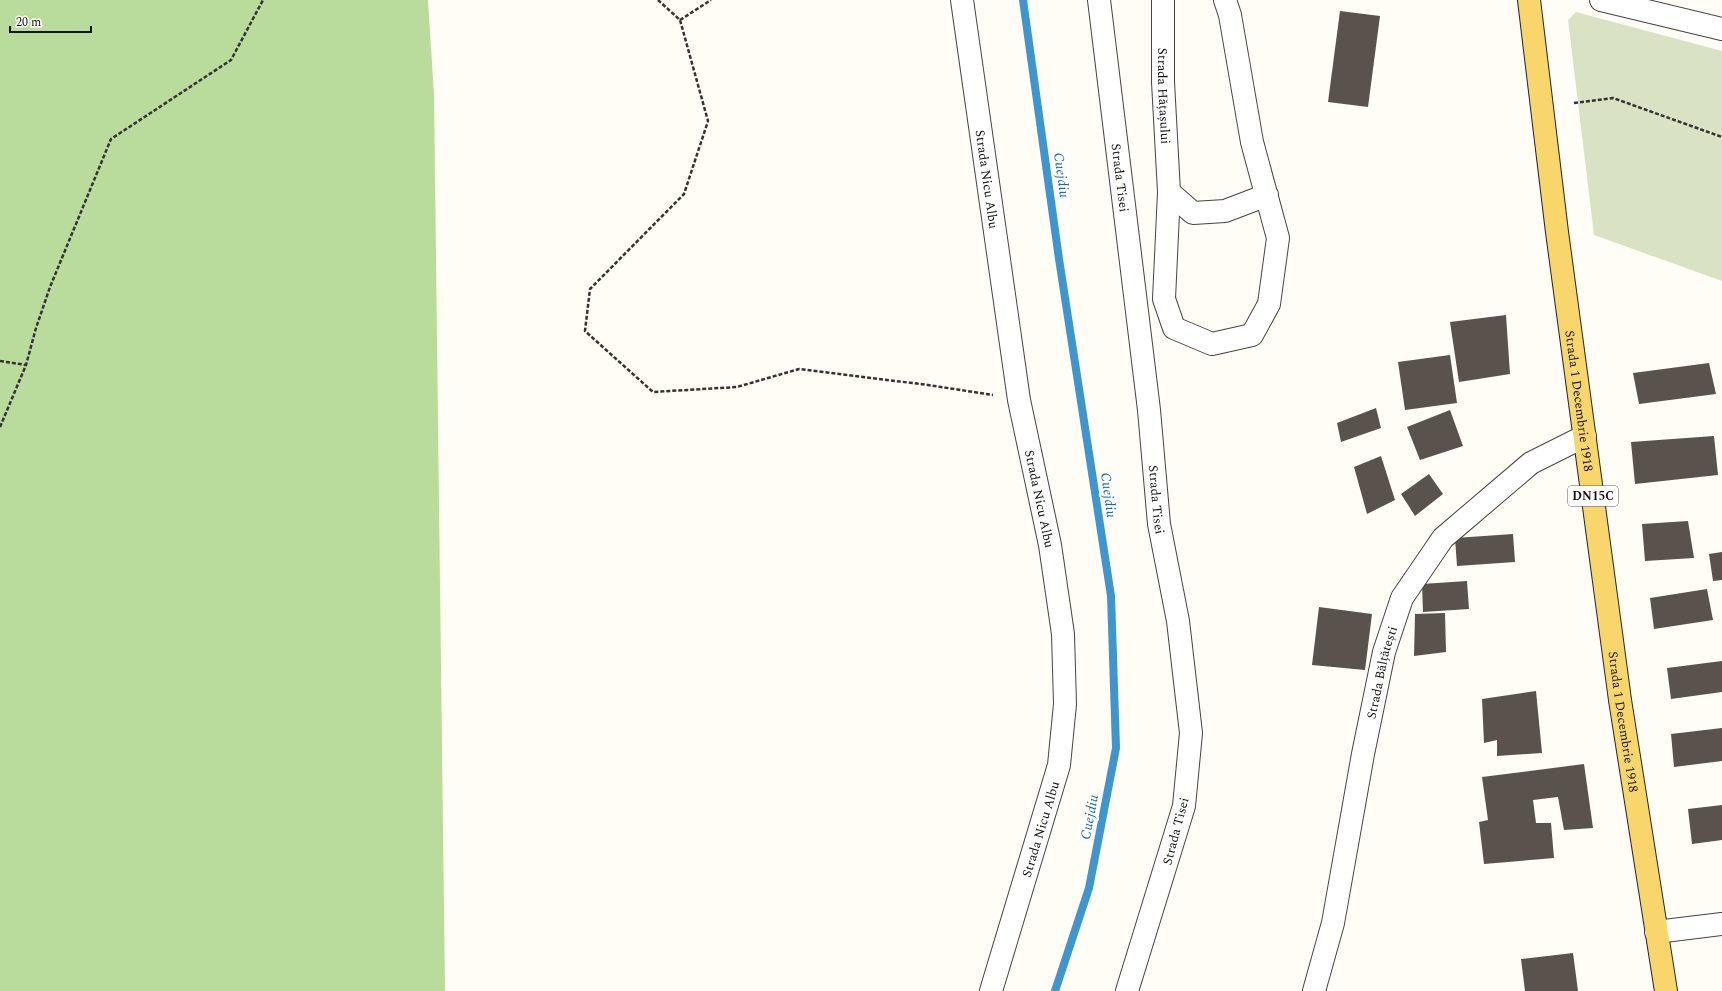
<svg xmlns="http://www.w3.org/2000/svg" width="1722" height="991" font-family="Spectral,serif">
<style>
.forest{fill:#b9dc9c}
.cemetery{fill:#d9e3c4}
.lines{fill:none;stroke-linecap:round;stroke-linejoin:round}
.stream{stroke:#3f96cf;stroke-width:8}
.building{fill:#5a524d}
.minor-casing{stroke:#444;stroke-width:24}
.major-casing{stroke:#222;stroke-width:24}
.path{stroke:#333;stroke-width:2.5;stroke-dasharray:4 2;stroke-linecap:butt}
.minor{stroke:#fff;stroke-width:22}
.major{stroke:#f9d66b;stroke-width:22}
.labels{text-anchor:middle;stroke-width:4;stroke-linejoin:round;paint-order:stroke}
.shield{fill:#fff;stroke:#585858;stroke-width:1}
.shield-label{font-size:12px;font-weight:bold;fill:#111}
.street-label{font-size:13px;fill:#111;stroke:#fff}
.water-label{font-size:14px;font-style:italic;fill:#1768a6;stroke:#fff}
</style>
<rect width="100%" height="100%" fill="#fffdf5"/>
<path class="forest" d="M0,0H428L434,95L445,991H0Z"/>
<path class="cemetery" d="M1576,12L1722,51V281L1594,235L1568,20Z"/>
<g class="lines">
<path class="stream" d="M1023,0L1059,259L1111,596L1116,748L1089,888L1055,991"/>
</g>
<path class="building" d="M1340,11L1380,16L1368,107L1328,102Z
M1506,315L1510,374L1459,382L1450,322Z
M1450,355L1457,403L1405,410L1398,362Z
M1709,363L1716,394L1639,404L1633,373Z
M1376,408L1381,428L1341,442L1337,423Z
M1450,410L1463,446L1420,460L1407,427Z
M1714,436L1718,475L1635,484L1631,442Z
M1381,456L1395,500L1367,514L1354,467Z
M1429,474L1443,494L1415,516L1401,494Z
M1688,521L1694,558L1645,561L1642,524Z
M1513,534L1515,562L1457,566L1455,538Z
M1722,552V580L1713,581L1709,554Z
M1467,581L1469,609L1423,612L1422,584Z
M1707,589L1713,620L1654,629L1650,598Z
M1319,607L1372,614L1365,670L1312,665Z
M1445,613L1446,652L1414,656L1415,614Z
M1722,661V692L1671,699L1667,668Z
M1536,691L1542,753L1497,756V740L1484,743L1482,699Z
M1722,728V761L1674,767L1671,734Z
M1584,764L1593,828L1564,830L1558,797L1533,800L1536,823H1551L1554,858L1484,864L1479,822L1488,820L1482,777Z
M1722,805V840L1692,844L1688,809Z
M1573,953L1578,991H1525L1521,959Z"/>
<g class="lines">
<defs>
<g id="minor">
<path id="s1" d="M962,0L1019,400L1050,545L1063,634L1065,704L1059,765L991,991"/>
<path id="s2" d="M1099,0L1149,410L1159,524L1178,621L1191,733L1184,806L1127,991"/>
<path id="s3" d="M1163,0V82L1169,192L1164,299L1174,328L1212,344L1252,335L1269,304L1278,238L1252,142L1230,15L1225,0"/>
<path d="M1601,0L1722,29"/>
<path d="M1169,192L1193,213L1225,211L1267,195"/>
<path d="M1656,932L1722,924"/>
<path id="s4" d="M1314,991L1333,923L1363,754L1384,652L1402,598L1443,538L1531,463L1585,436"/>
</g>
<g id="major">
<path id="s5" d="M1529,0L1557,232L1620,700L1666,991"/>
</g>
</defs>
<use href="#minor" class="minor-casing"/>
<use href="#major" class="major-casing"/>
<path class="path" d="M658,0L680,20L708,121L684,194L590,289L585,331L653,392L737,387L799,369L928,385L993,395
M680,20L711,0
M1574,103L1613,98L1722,137
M0,361L26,365
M0,427L26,365L36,328L50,287L111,139L231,60L263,0"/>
<use href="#minor" class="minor"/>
<use href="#major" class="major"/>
</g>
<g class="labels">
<rect class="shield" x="1568" y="486" width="50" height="20" rx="3"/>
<g class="shield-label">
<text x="1593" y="500">DN15C</text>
</g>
<g class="street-label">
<text dy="5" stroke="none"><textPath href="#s3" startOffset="96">Strada Hățașului</textPath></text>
<text dy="5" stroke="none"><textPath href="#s2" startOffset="179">Strada Tisei</textPath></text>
<text dy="5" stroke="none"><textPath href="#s1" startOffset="181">Strada Nicu Albu</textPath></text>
<text dy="5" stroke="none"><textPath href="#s5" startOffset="404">Strada 1 Decembrie 1918</textPath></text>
<text dy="5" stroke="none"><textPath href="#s1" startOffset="505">Strada Nicu Albu</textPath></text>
<text dy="5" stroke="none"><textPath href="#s2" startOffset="503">Strada Tisei</textPath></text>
<text dy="5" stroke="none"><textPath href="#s4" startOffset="326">Strada Bălțătești</textPath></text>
<text dy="5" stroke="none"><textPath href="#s5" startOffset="728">Strada 1 Decembrie 1918</textPath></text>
<text transform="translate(1040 829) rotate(-73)" y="5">Strada Nicu Albu</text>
<text transform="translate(1175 831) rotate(-75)" y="5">Strada Tisei</text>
</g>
<g class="water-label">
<text transform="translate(1062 175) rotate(82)" y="5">Cuejdiu</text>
<text transform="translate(1109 495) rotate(82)" y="5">Cuejdiu</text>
<text transform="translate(1089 817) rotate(-79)" y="5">Cuejdiu</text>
</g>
</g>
<path d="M10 26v6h81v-6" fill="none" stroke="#111111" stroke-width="2"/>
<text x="16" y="26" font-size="12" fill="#111111" stroke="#ffffff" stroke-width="3" paint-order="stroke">20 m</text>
</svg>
